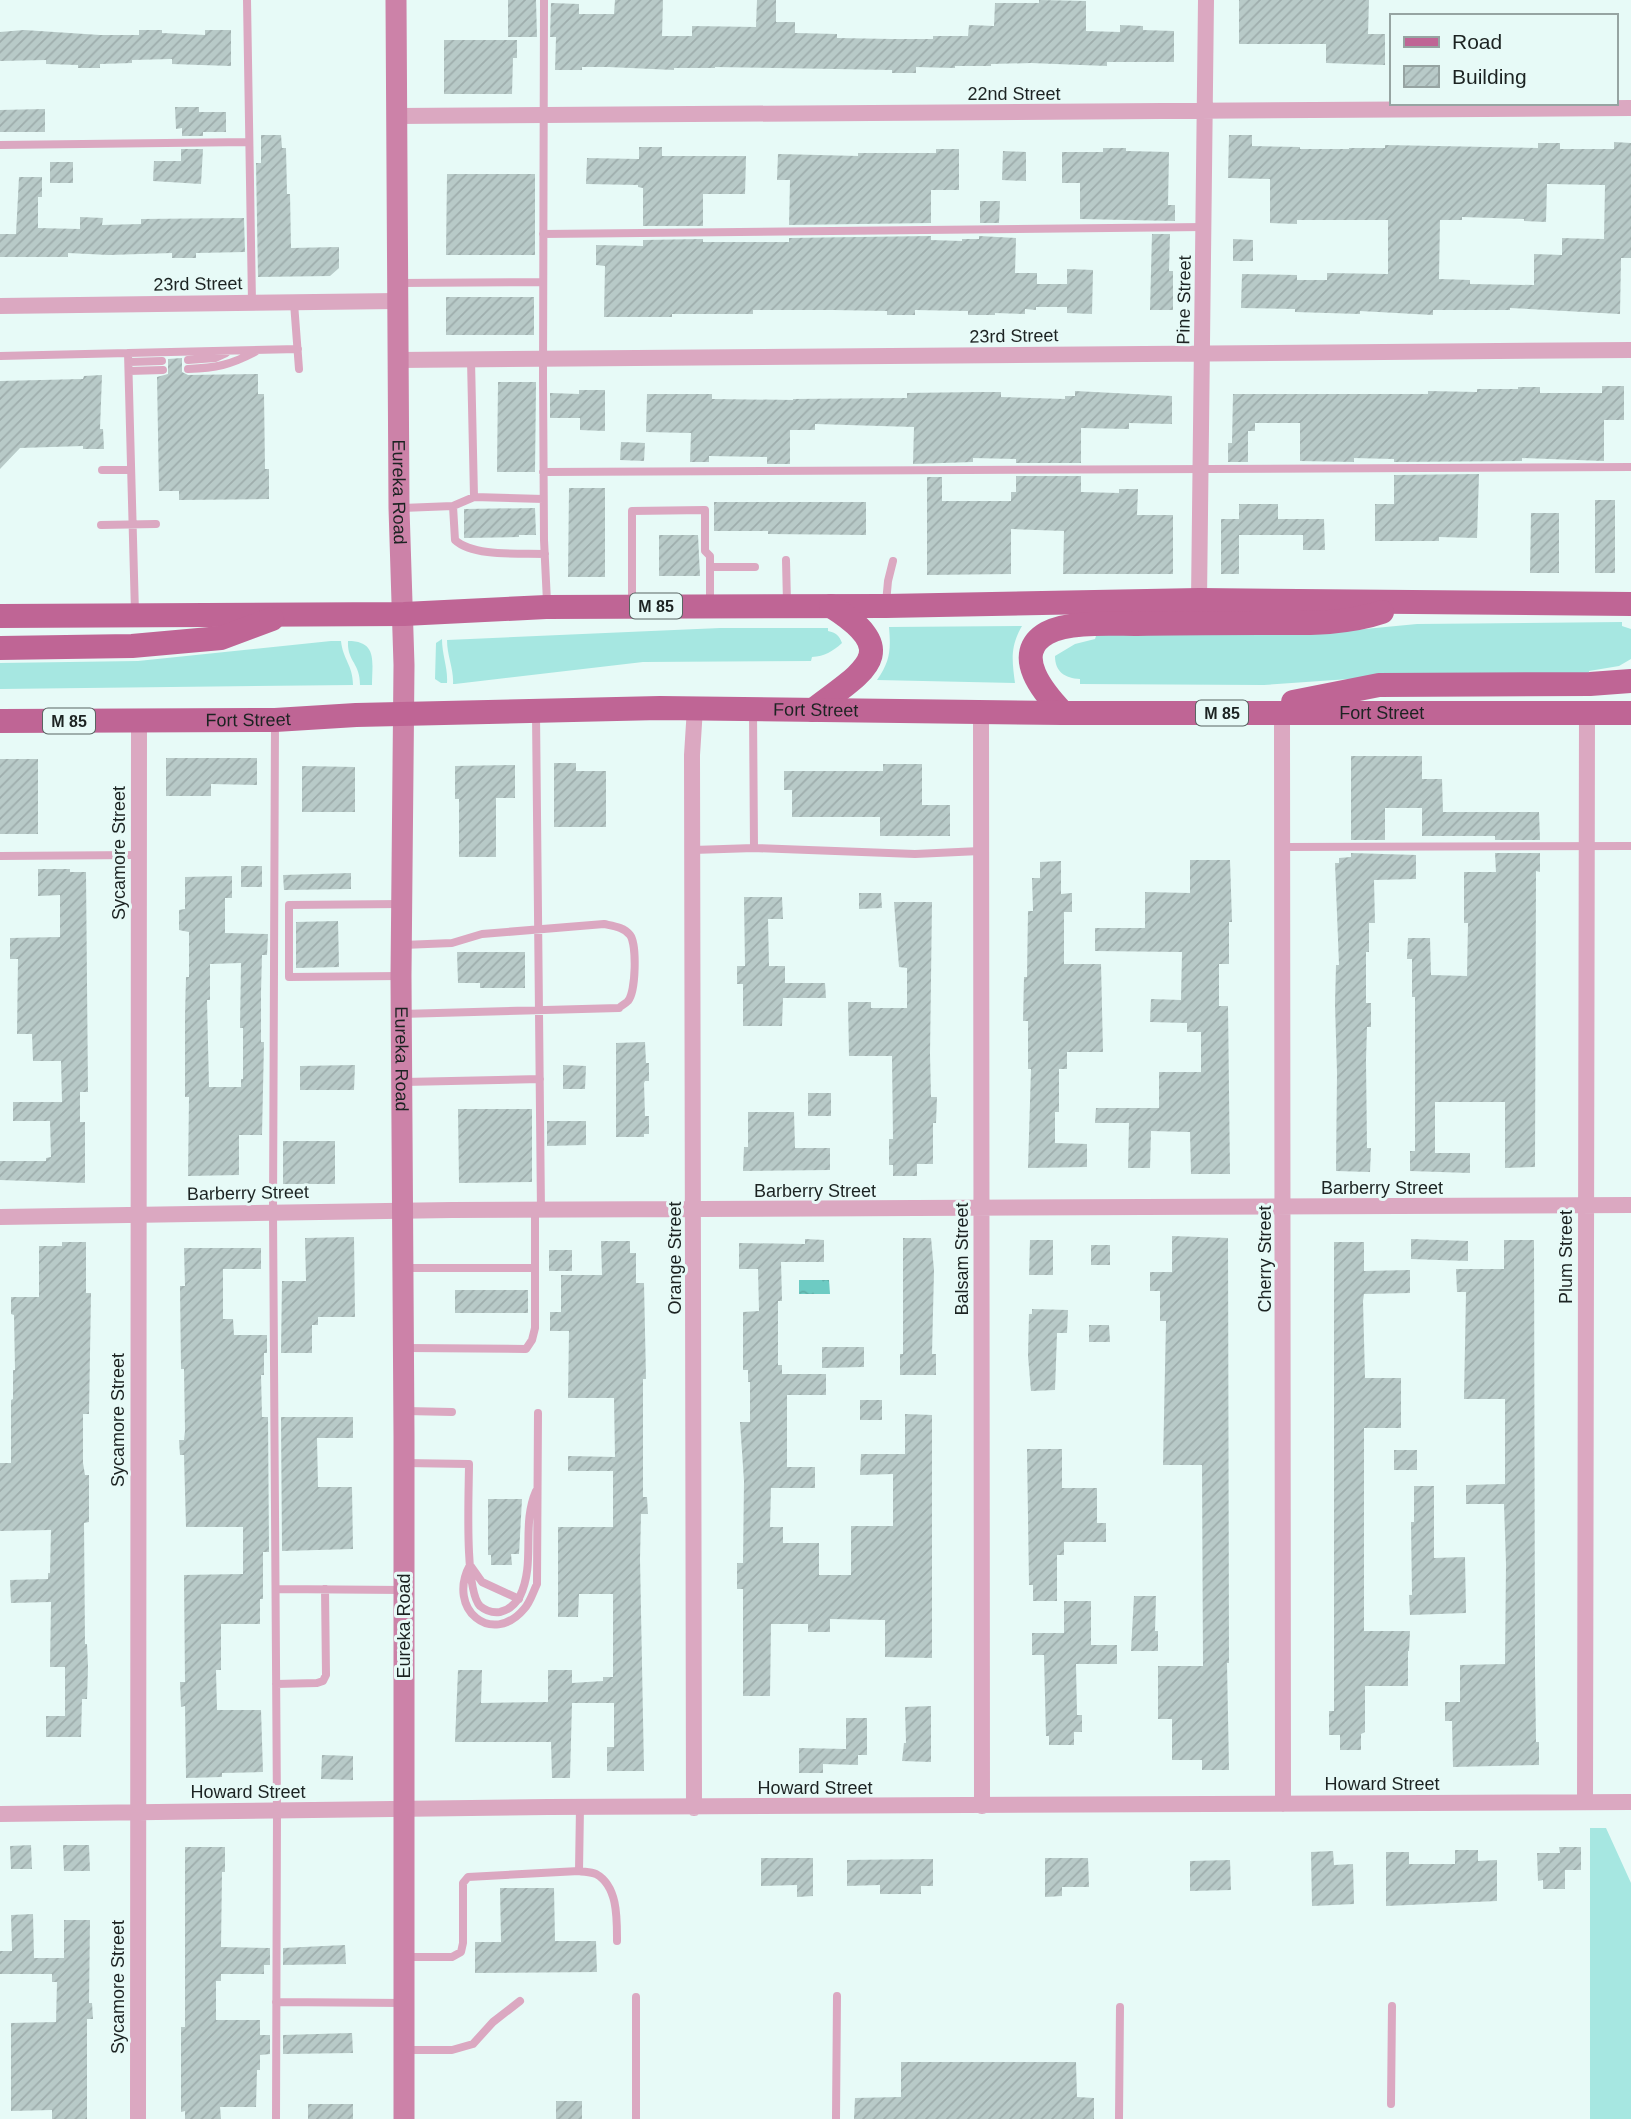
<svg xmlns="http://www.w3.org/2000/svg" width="1631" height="2119" font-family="Helvetica,sans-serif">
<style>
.grass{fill:#a6e7e1}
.water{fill:url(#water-ripples)}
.building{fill:url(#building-hatch);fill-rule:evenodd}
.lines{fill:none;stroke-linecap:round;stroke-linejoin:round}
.service{stroke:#dba8c1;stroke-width:8}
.minor{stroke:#dba8c1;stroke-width:16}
.secondary{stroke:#cc82a8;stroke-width:21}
.primary{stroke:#bf6595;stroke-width:24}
.labels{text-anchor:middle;stroke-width:6;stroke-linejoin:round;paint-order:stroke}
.shield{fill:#e7faf7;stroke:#596462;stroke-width:2}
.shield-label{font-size:16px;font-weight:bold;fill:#1c2322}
.street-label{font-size:18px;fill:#1c2322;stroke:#e7faf7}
</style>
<defs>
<pattern id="water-ripples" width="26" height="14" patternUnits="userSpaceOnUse" patternTransform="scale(1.75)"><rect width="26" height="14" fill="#6dcbc3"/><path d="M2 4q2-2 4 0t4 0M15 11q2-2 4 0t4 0" fill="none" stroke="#5eaea7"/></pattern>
<pattern id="building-hatch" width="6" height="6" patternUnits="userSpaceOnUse" patternTransform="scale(1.75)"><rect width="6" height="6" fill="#b8cac8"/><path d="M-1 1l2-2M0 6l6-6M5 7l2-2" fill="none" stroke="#9eadac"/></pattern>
</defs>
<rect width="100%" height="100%" fill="#e7faf7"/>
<path class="grass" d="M1622,622V626L1631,629V659L1619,666L1589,671V675L1378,677L1264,685L1080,684V679C1065,678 1055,672 1055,656L1075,644L1095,639L1097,633H1323L1417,624Z
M1022,626C1010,647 1012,660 1015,683L877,680C890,661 891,651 889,627Z
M720,628H828V631C836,633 839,635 842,643C832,652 825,656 812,657L811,661L643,662L455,684H453C454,669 447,656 447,640Z
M442,639C442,655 448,668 447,683H441L435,679L436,643Z
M331,641H341C343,660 353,665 353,685L0,689V663L138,661Z
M348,641C378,641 372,662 372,685H360C360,662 347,662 348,641Z
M1590,1828H1606L1631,1883V2119H1590Z"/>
<path class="water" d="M799,1280H829L830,1294H799Z"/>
<path class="building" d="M508,0H536L537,37H508Z
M615,0H663L662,36H692V26L756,27L757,0H776V22H795V33L837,34V38L892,39H933V36H968L969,25L994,26L995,3H1039V0L1086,1V31L1120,32V25L1143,26V30L1174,31V62H1107V66L1031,63L991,64V66H955V68L916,67V73H892V70L715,67V68H674V70L609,67H582V70H555L556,37H550L551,3L579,4V14H614Z
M1239,0H1369L1368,34H1385V65L1326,63V44H1239Z
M24,30L100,35H139V30H162V33L205,35V30H231V66L172,64V59L132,60V63L100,64V68H78V65L46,64V60L0,61V32Z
M444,40H517V58H513L512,94H444Z
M175,107H199V112H226V132H203V136H182V128L176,129Z
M45,109V132H0V110Z
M261,135H281L282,148H286L287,194H290L291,248L339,247V268L330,276L258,277L256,163H261Z
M1229,135H1252V146L1300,147V149H1349V148H1385V145L1538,148V143H1560V149H1614V142L1631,143V258H1621L1620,314L1510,308V310H1433V315L1360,311V314L1295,312V309L1241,308L1242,274L1297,275V280H1327V273L1388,274V220H1297V224L1270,223V179L1228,178ZM1547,184L1605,185L1604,239L1562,238V255L1534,254V285L1470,284V280L1439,279L1440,220H1462V217L1524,219V221L1546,222Z
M639,147H662V156H746L745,194H703V226H643V188L638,187V185L586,184L587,158L639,159Z
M1103,148H1126V151L1169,152L1168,205H1175V221L1080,219V183H1062V152H1103Z
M181,149H203L201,184L153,181L154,161H181Z
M936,149H959V190H931V223L789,225L790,180H777L778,154L858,156V153H936Z
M1003,151L1026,152V181L1002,180Z
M50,162H73V183H50Z
M447,174H535V255H446Z
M19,177H42V197H38V228L80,229V217L103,218L102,225L141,224V219L244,218L245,252L196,253V258H172V253L109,255L68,253V257H0V234H16Z
M980,201H1000L999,223H980Z
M1152,234H1170L1169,271H1173V310H1150Z
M931,236V240L962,241V239H979V236L1016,238L1015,273H1037V284H1067V269L1093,270L1092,314L1067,313V307H1036V310L1025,309V314L995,313V315H968V311L915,310V315H887V311L833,310H753V314H672V317H604L605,266L596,265V245L643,246V240L703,239V242H789V238Z
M1233,239L1253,240V261H1233Z
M446,297H534V335H446Z
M182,358V372L188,375L258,374V394H264L265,469H269V499L179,500V491H159L157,377L168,374V359Z
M102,375L100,429H103L104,449H83V446L20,448L0,469V381L83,379L84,376Z
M498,382H536L535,472H497Z
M1602,386H1624V420H1604V461L1522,458V461L1394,462V459L1354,458V462L1300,461V423H1255V431H1248V462H1228V443H1232L1233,394H1428V391L1477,392V389H1518V387H1540V393H1602Z
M579,390H605V431L580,430V418H550V393L579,394Z
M1075,391L1172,396V424L1129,423V429L1081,428V463H1016V459L973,458V462L913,464L914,427L815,424V430H790V464H767V457L709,456V462H690L691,433L646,432L647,394H712V399L793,400V399L907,398V393L979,392H1001V397L1065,399V396H1075Z
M621,442L645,443L644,461L620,460Z
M1479,474L1477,538L1439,537V541H1375V504H1394V475Z
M1016,476H1081V492L1119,493V489H1138L1137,515H1173V574H1063L1064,531L1011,529V574L927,575V477H942V501H1011V492H1016Z
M569,488H605V577H568Z
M1595,500H1615V573H1595Z
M714,502H866V535L768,534V531H714Z
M1239,504H1278V519H1324L1325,550H1303V535H1239V574H1221V519H1239Z
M535,508L536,535H519V537L464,538V509Z
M1531,513H1559V573H1530Z
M659,535H698L700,576H659Z
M1351,756H1422V779H1442L1443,812H1539L1540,840H1495V836H1422V808H1385V840H1351Z
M166,758H257V785L211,784V796H166Z
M0,759H38V834H0Z
M554,763H576V771H606V827H554Z
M883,764H922V805H950V836H880V817H792V790H784V771H883Z
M515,765V798H496V857H459V799H455V766Z
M302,766L355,767V812H302Z
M1351,853L1416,855V879L1374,880L1375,923H1369V952H1366V1003H1371V1027H1367L1366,1060L1367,1148H1371L1370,1172L1336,1171L1337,1073L1335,1004L1336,965H1339L1335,863H1339V858L1351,857Z
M1495,853H1540V872L1536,871L1535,1167L1505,1168V1102H1435V1153H1470V1173L1410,1171V1151H1415V997H1412V959H1407L1408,938H1430L1431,975L1467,976L1468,923H1464V872H1496Z
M1190,860H1230L1232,922H1229V964H1219V1006H1228L1230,1174H1191L1190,1132L1151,1131L1150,1168H1128L1129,1123H1095L1096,1108H1159V1072H1201V1032H1187V1023L1150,1022L1151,999L1181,1000L1182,952L1095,951V928H1145V892L1190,893Z
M1061,861V894L1072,893V912H1064V964H1101L1103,1052H1067V1069H1059V1112H1055V1143L1087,1144V1167L1028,1168L1031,1069H1028V1021H1023L1024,977H1027L1028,911H1033L1032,878H1040V862Z
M241,866H262V887H241Z
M38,869H70V872H86L88,1092H80V1122H85V1183L0,1180V1161H46V1158L51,1157L50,1121H13V1102H62L61,1061H33L32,1034H17L18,959H10V938L60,937V895L38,896Z
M351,873V889L284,890L283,875Z
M232,876V898H225V933L268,934L267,955H262L261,992V1042H264L262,1135H239V1175L188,1176L189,1097H185V1016L186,977H189V932L179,930V910L185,909V877ZM241,963L240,1028H243V1079H241V1087H209L207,1000H210V964Z
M859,893H881L882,908L859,909Z
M744,897H782L783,919H768L769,966H785V983H825L826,998H783L782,1026H743V984H737V966H745Z
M894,902H932L930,1054L931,1097H937L936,1123H933V1164H917V1176H893V1165H889V1139H893L892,1056H849L848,1002H871V1008H907V968L899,967Z
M338,921L339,967L296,968V922Z
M457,952H525V988H480V983H458Z
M645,1042L646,1063H649V1081H645L644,1083L645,1116H649V1134H644V1137H616V1043Z
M355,1065L354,1090H300V1066Z
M563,1065L586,1066L585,1089H563Z
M808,1093H831V1116H808Z
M458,1109H532V1182L459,1183Z
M748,1112H794L795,1148H830V1170L743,1171L744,1147H748Z
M547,1121H586V1145L547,1146Z
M283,1141H335V1184H283Z
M1172,1236L1228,1238L1229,1663H1227L1229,1770H1202V1760H1172V1719H1158V1666H1203L1202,1465H1163L1166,1321H1160V1291H1150V1272H1172Z
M354,1237L355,1317H318V1325H312V1353H281L282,1281H306L305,1238Z
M903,1238H931L934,1270L932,1354H936V1375H900V1354H903Z
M805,1239L824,1240V1262H781L782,1301H778V1365H782V1374H826V1395H787V1467H815V1488H771L770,1527H783V1543H819V1575H851V1526H893V1474L860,1475L861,1454H905V1414L932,1415V1658L885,1657V1620L830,1619V1632H808V1624H771L770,1696H743V1589H737V1563H743L744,1481L740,1422H750V1382H748V1370H743V1312L759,1311L758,1269H739V1243L805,1244Z
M1411,1239L1468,1241V1261L1411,1259Z
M1030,1240H1053V1275H1029Z
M1504,1240H1534L1535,1672L1536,1742H1539V1765L1453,1767L1452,1721H1445V1702H1460V1665L1505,1664L1506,1564L1504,1504H1466V1485L1505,1484V1399H1464L1466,1292H1457L1456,1269H1504Z
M601,1241H630V1253H636V1283H644L646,1379H643V1497H647L648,1514H641L640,1559L644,1771H607V1747H614V1703H572L570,1778H552L551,1742H455L458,1670H482L481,1703L548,1702V1670H572V1683L603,1681V1677H613V1594H579L578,1617H558V1527H613V1471H568V1456L615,1457L614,1398H568L569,1331H550V1312H561V1275H602Z
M62,1242H86V1293H91L89,1414H83V1463L85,1475H89V1522L84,1523L85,1644H87L88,1667L87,1699H82L81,1737H46V1716H65V1667H50L51,1602L11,1603L10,1580L48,1579V1573H50L51,1530L0,1531V1463H11V1400L13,1399V1370H15L14,1315L11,1314V1297H39V1246H62Z
M1334,1242H1364V1271L1410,1270V1293L1364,1294L1363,1301L1365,1378H1401V1428H1364V1631H1410L1409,1651H1408V1686H1365V1732L1361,1734V1750H1340V1735H1329V1711H1334Z
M1091,1245H1110V1265H1091Z
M184,1248H261V1269H223V1319H233L234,1335H267V1353H264V1375H261L262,1417H268L269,1552H263V1599H260V1624H221V1670H216L217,1710H261L263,1772L222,1773V1777L186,1778L185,1706L181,1707L180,1682H185L184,1575L243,1574V1527H186L184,1455H180L179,1440H184L185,1431L184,1369H181L180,1286H185Z
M549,1250H572V1271H549Z
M455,1290H528V1313H455Z
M1032,1309L1068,1310L1067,1333H1057L1055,1390L1031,1391L1028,1356L1029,1314H1032Z
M1089,1325H1109L1110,1342H1089Z
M822,1347H864V1367L822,1368Z
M860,1400H882V1420H860Z
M281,1417H353V1438H317L318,1487H352L353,1549L282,1551Z
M1027,1449H1062V1488H1097V1523H1106V1542H1064V1555H1057V1601H1033V1585H1029Z
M1394,1450H1417V1470H1394Z
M1414,1486H1434V1558L1465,1557L1466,1613L1410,1615L1409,1595H1412L1411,1522H1414Z
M488,1499H522L519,1554H511L512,1565H491V1555H488Z
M1134,1596H1156L1155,1631H1158V1651H1131Z
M1064,1601H1091V1645H1117V1664H1076L1077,1715H1082V1732H1074V1745H1049V1736H1046L1044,1655H1032V1633H1064Z
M931,1706V1762L902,1761L904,1743H906L905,1707Z
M846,1718H867V1755H858V1765L823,1764V1773H799V1748L846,1749Z
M322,1755L353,1756V1780L321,1779Z
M31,1845L32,1869H11L10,1846Z
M63,1845H89L90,1871H64Z
M185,1847H225V1872H222L221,1947L270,1948V1965H264V1974H221V1981H216V2020H260V2035H270V2054L260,2055V2070H257L256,2107H220L221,2119H185V2111L181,2112V2027H185Z
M1559,1847H1581V1870H1565V1889H1543V1880L1538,1881L1537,1853H1560Z
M1455,1850H1478V1861L1497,1860V1901L1386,1906V1852H1409V1864H1455Z
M1333,1851L1334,1865L1353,1864L1354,1904L1312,1906L1311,1852Z
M761,1858H813V1896L797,1897V1885L761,1886Z
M1045,1858H1088L1089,1887H1062V1896L1045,1897Z
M933,1859V1886H921V1894H880V1885L847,1886V1860Z
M1230,1860L1231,1890L1190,1891V1861Z
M500,1888H554L555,1941H596L597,1972L475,1973V1942H501Z
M33,1914L34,1958H64V1920H90L89,2003H92L93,2019H87V2119H52V2110L11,2111V2023L56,2022L57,1982H52V1974H0V1951H12L11,1915Z
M345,1945L346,1964L283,1965V1948Z
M352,2033L353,2053L283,2054V2035Z
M901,2062H1076L1077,2097L1094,2098V2119H854L855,2098L901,2097Z
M556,2101H582V2119H556Z
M308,2104H353V2119H308Z"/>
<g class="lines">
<path class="service" d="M247,0L252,303
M544,0L543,378L544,540L547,602
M0,145L249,142
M543,234L1204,227
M400,283L543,282
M294,303L299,369
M128,353L135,613
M0,356L298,349
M188,360L215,358L226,353
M471,360L474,497L543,499
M129,362L162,361
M188,369C216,368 230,365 255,352
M129,371L163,370
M102,470H130
M543,472L1631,467
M453,506L455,540C473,557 520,553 545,554
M402,508L453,506L474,497
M101,525L156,524
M786,560L787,603
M710,567H755
M632,603V511L705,510V551L710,556V604
M886,603L888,581L893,561
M753,711L754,848
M536,714L541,1212
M275,723L273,1212L277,1812L276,2119
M1284,847L1631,846
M693,850L754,848L915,854L980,851
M0,856L139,855
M400,976L289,977V905L401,904
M401,1014L619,1008C619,1007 628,1002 628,1001C636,992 637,944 630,935C624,927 613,926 604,924L482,934L452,943L403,945
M404,1082L540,1079
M405,1268H535
M406,1348L526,1349L532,1340L535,1328V1211
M406,1411L452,1412
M404,1463L469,1464C469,1490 464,1589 480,1606C486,1611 493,1613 500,1612C509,1610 516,1603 520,1596C536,1563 521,1525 536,1491
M276,1589L402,1590
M519,1599L482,1582L470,1565C446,1609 492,1647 524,1609C530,1603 533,1592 537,1584L538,1413
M276,1684L317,1683L323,1681L326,1675L325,1589
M579,1871C584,1872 591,1872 596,1874C618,1886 617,1919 617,1941
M405,1957H452L461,1952L463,1943V1883L468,1877L579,1871L580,1807
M636,1997V2119
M276,2002L403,2003
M405,2050H452L473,2044L493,2022L520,2001
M1391,2104L1392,2006
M836,2119L837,1996
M1119,2119L1120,2007"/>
<path class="minor" d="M397,116L1631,108
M0,306L397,301
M398,360L1631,350
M1199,600L1206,0
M981,712L982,1806
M1282,713L1283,1804
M0,1217L452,1210L1631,1205
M1585,1802L1587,712
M694,1808L692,755L695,708
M0,1814L548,1807L1631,1802
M138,2119L139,721"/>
<path class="secondary" id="s1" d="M396,0L399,508L404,665L401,976L404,1436V2119"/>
<g class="primary">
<path d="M0,616L404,614L546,607L886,606L1199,600L1631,604"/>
<path d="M0,648L132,646L221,638L272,619"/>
<path d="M1293,702L1379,685L1590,684L1631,681"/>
<path d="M813,710C863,671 905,653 831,606"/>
<path d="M1063,713C1045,694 1010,654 1047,633C1069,621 1111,624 1137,624C1178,623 1219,623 1260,623C1301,623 1344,625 1382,612"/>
<path id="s2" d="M0,721L275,720L356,715L660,708L1063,713H1631"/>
</g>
</g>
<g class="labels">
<g class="shield">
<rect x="630" y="593.5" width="52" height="25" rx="5"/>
<rect x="1196" y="700.5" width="52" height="25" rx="5"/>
<rect x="43" y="708.5" width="52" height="25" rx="5"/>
</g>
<g class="shield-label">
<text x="656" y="612">M 85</text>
<text x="1222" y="719">M 85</text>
<text x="69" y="727">M 85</text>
</g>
<g class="street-label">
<text x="1014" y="100">22nd Street</text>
<text transform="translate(198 284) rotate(-1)" y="6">23rd Street</text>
<text transform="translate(1184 300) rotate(-89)" y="6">Pine Street</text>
<text transform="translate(1014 336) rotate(-1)" y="6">23rd Street</text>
<text dy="6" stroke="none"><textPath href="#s1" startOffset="492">Eureka Road</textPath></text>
<text dy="6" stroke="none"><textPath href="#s2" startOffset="816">Fort Street</textPath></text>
<text dy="6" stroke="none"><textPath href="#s2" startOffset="1382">Fort Street</textPath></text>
<text dy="6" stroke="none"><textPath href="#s2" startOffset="248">Fort Street</textPath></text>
<text transform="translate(119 853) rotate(-90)" y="6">Sycamore Street</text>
<text dy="6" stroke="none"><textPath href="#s1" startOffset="1059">Eureka Road</textPath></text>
<text x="1382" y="1194">Barberry Street</text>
<text x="815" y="1197">Barberry Street</text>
<text transform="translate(248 1193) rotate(-1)" y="6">Barberry Street</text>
<text transform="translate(1566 1257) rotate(-90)" y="6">Plum Street</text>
<text transform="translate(675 1258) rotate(-90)" y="6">Orange Street</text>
<text transform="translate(962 1259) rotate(-90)" y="6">Balsam Street</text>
<text transform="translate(1265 1259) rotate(-90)" y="6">Cherry Street</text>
<text transform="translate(118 1420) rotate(-90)" y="6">Sycamore Street</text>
<text transform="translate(404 1626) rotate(-90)" y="6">Eureka Road</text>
<text x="1382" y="1790">Howard Street</text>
<text x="815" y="1794">Howard Street</text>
<text x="248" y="1798">Howard Street</text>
<text transform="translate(118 1987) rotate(-90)" y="6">Sycamore Street</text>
</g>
</g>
<rect x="1390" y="14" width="228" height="91" fill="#e7faf7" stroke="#96a4a2" stroke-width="2"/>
<rect x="1404" y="37" width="35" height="10" fill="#bf6595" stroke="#96a4a2" stroke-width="2"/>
<text x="1452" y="49" font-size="21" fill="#1c2322">Road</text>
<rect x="1404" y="66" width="35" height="21" fill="url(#building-hatch)" stroke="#96a4a2" stroke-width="2"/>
<text x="1452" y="84" font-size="21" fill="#1c2322">Building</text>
</svg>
